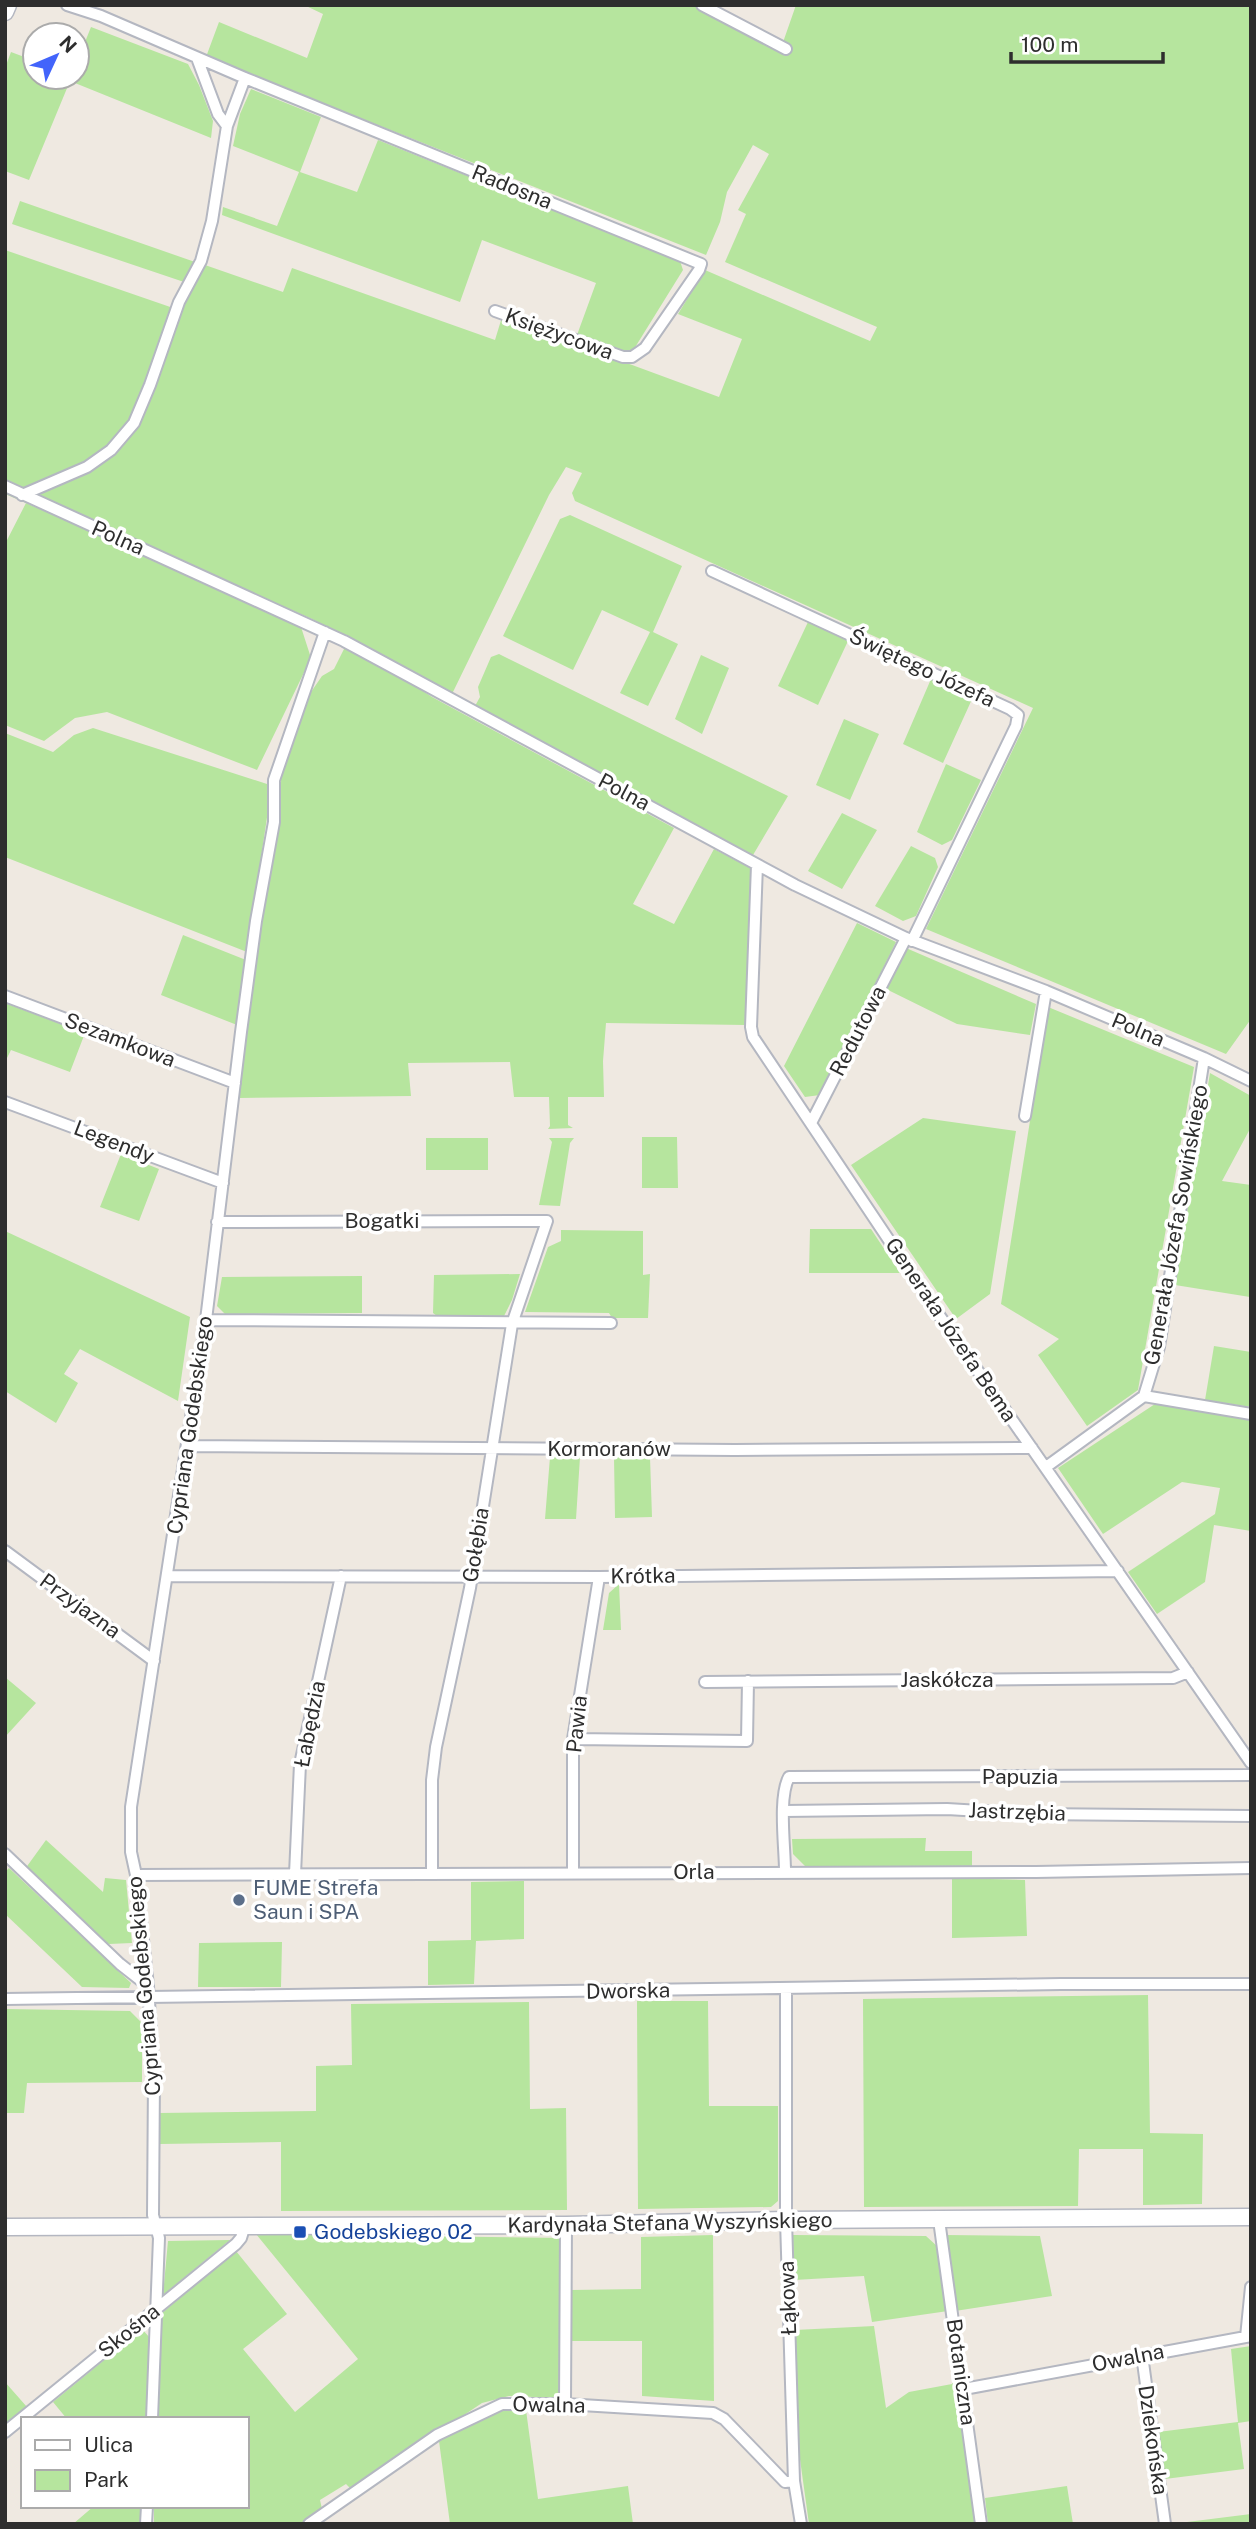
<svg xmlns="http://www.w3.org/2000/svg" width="1256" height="2529" font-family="'Public Sans',sans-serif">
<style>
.green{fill:#b6e59e}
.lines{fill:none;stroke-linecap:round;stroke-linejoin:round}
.minor-casing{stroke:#b4b7c1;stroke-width:14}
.secondary-casing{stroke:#b4b7c1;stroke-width:19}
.minor{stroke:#fff;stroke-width:10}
.secondary{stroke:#fff;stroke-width:16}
.service-dot{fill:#5c6f8a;stroke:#fff;stroke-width:2.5}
.transit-dot{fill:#1a4fb4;stroke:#fff;stroke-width:2.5}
.labels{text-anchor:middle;stroke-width:7;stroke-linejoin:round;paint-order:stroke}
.street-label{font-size:21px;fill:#2e2e2e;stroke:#fff}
.service-label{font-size:21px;fill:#4e5e75;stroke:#fff;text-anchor:start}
.transit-label{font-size:21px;fill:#164399;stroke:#fff;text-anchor:start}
</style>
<rect width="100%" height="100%" fill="#efe9e1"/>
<path class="green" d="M304,5H697L781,48L796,5H1251V1019L1226,1054L926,929L1033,708L575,501L572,493L582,473L566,467L549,495L452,694L312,619L30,495L26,503L172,566L301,627L311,658L257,770L107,712L75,718L44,741L5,725V544L26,503L5,494V250L179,310L205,265L283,292L292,268L495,340L502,317L719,397L742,339L678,314L705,270L870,341L877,327L725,262L746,214L738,210L769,154L753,145L727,192L720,222L706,255L206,57L219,22L307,58L323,14Z
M91,27L188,64L199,85L213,121L211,138L70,81L29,180L5,171V68L11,52L35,61V77H77V62Z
M251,89L321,117L300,172L357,192L378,140L680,261L683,270L634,349L625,352L577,335L596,283L482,240L460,302L222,215L223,207L277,226L299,172L233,146L240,114Z
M20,201L195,262L184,282L12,224Z
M570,515L682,566L653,632L678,644L648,706L620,693L650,632L602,610L573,670L503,636L560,519Z
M808,622L848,641L818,705L778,686Z
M345,647L402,677L432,697L674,828L633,904L674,924L714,849L752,869L746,1025L606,1023L603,1061L604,1097H568V1125L573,1128L548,1129L550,1126L549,1097H514L510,1062L408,1063L411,1096L239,1098L246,1027L280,804L281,778L311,692L322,676L334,669Z
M499,654L788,796L753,855L475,706L480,697L478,687L491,657Z
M701,655L729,668L702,734L675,719Z
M931,679L973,697L943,763L903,744Z
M844,719L879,734L850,800L816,785Z
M93,728L267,784L269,804L247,952L5,857V733L53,752L74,735Z
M946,764L981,780L952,840L942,845L917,832Z
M842,813L877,830L842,889L808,871Z
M911,846L935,858L938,867L916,916L903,921L875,906Z
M857,923L896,942L820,1095L805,1097L784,1066Z
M183,935L246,960L237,1025L161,995Z
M906,948L1036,1004L1030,1035L957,1024L886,989Z
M5,1003L85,1033L70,1072L11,1050L5,1062Z
M1048,1007L1194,1067L1138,1390L1087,1426L1038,1355L1059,1339L1001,1304Z
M1210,1073L1251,1096V1127L1222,1181L1251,1185L1250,1297L1175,1285Z
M923,1118L1016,1131L990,1294L956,1319L851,1165Z
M642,1137H677L678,1188H642Z
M426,1138H488V1170H426Z
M549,1138H574L570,1143L560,1206L539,1205L552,1142Z
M121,1154L159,1169L139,1221L100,1207Z
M810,1229H871L900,1273H809Z
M561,1230L643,1231V1275L650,1274L648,1318H612L609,1313L525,1312L548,1247L561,1241Z
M5,1231L190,1317L178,1401L80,1349L64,1374L78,1383L56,1423L5,1391Z
M520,1274L512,1300L504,1316H437L433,1313L434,1275Z
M362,1276V1313L225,1314L217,1306L222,1277Z
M1214,1346L1251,1352V1407L1205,1400Z
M1155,1404L1251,1419V1531L1214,1525L1205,1582L1157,1614L1128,1572L1215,1514L1220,1488L1182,1482L1103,1534L1058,1468Z
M550,1457H580L576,1519H545Z
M614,1457H650L652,1517L615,1518Z
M619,1584L621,1630H603L609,1593Z
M5,1677L36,1703L5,1737Z
M926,1838L925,1851H972V1866L806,1867L793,1854L792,1839Z
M46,1840L103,1892L105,1878L126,1880L132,1943L109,1944L100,1941L25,1869Z
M9,1868L131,1983L129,1988L82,1987L5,1914V1872Z
M952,1878L1025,1880L1027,1936L952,1938Z
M524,1881V1939L476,1941L474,1984L428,1985V1941L471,1940V1882Z
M282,1942L281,1987H198L199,1943Z
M1148,1995L1150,2133L1203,2134L1202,2204L1143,2205V2149H1079L1078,2206L864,2207L863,1999Z
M637,2001H708L709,2106H778V2201L771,2207L638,2209Z
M529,2002L530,2109L566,2108L567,2210L281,2211V2142L160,2144L159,2113L316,2111V2066L352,2065L351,2004Z
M5,2009L130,2011L142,2023V2082L27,2083L24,2113H5Z
M256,2234L562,2238L561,2398L509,2396L482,2403L352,2490L346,2484L320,2500L322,2509L301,2524H154V2506H247V2419H158L162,2313L236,2251L287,2314L243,2349L295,2412L358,2359Z
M713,2235L714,2401L642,2396V2341H572L571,2290L641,2289V2237Z
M793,2235L926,2236L938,2247L948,2311L872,2322L864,2276L794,2280Z
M944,2235L1040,2236L1052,2296L955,2311Z
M230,2240L163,2295L168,2241Z
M874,2326L886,2408L909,2392L952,2384L958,2375L976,2524H809L798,2445L795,2330Z
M142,2329L150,2338L146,2419H67L53,2402Z
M1251,2346V2421L1238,2423L1244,2469L1165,2479L1158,2432L1238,2422L1231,2349Z
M5,2382L27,2407L5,2425Z
M508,2409L526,2410L538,2499L628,2486L633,2524H450L439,2441L481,2418Z
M1067,2486L1073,2524H988L985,2498Z
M94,2506H142L141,2524H73Z
M1251,2514V2524H1171Z"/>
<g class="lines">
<defs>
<path id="minor" d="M67,5L101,16L245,78L701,264L699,270L645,348L632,357H623L495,311
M702,5L786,49
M197,58L218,114L227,126
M5,486L344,641L795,885L906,938L1046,991L1204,1058L1251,1081
M22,495L87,467L111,450L134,423L150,385L179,302L201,261L212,221L227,126L245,78
M712,571L1010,709L1018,715L1016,726L912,941
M757,865L751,1027L753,1037L939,1315L1251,1763
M5,996L235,1083
M5,1102L223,1183
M1025,1116L1046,991
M811,1123L906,938
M217,1222L547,1221L512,1324L470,1588L436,1747L432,1780V1874
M206,1320L611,1323
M1144,1396L1251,1414
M187,1446L735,1450L1032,1448
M1046,1467L1144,1396L1159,1347L1204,1058
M5,1551L154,1661
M168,1576L599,1577L1118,1571
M705,1682L1173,1678L1188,1672
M573,1739L747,1741L748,1681
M784,1811L947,1809L1030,1814L1251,1816
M5,1854L120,1964L148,1986
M785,1871C785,1847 778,1797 789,1777L1251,1775
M573,1872V1739L599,1577
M295,1874L300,1764L341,1576
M136,1875L1036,1872L1251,1868
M786,1988V2220L794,2481L801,2524
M5,1999L1061,1984H1251
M939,2220L981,2524
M1246,2337L1251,2287
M1142,2355L1165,2524
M964,2389L1251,2336
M565,2404L566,2225
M152,2419L159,2238L153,2215L154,2077L148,1986L136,1875L131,1852V1807L206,1320L241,1032L256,921L274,822V780L325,632
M5,2432L236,2244L241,2238L245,2225
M146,2524L147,2506
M309,2524L437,2435L502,2404H565L713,2413L724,2419L785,2482L794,2481"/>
<path id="secondary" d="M5,12L8,5
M5,2227L566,2225L786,2220L1251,2217"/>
</defs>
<use href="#minor" class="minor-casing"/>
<use href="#secondary" class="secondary-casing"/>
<use href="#minor" class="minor"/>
<use href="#secondary" class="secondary"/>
</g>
<circle class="service-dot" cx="239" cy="1900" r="7"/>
<rect class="transit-dot" x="293" y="2225" width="14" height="14" rx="3.5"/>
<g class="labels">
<g class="street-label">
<text transform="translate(512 187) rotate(22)" y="7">Radosna</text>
<text transform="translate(559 334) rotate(20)" y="7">Księżycowa</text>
<text transform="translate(118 538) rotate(24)" y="7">Polna</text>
<text transform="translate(922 668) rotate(25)" y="7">Świętego Józefa</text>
<text transform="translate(624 792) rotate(28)" y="7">Polna</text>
<text transform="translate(1138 1030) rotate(23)" y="7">Polna</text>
<text transform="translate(858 1031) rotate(-63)" y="7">Redutowa</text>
<text transform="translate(120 1040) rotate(21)" y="7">Sezamkowa</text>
<text transform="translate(114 1142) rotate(21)" y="7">Legendy</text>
<text x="382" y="1228">Bogatki</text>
<text transform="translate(1176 1225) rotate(-80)" y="7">Generała Józefa Sowińskiego</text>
<text transform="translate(951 1330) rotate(56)" y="7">Generała Józefa Bema</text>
<text transform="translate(190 1425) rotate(-82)" y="7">Cypriana Godebskiego</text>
<text x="609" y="1456">Kormoranów</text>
<text transform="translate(476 1545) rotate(-81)" y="7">Gołębia</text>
<text transform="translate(643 1576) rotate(-1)" y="7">Krótka</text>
<text transform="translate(80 1606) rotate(36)" y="7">Przyjazna</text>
<text x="947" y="1687">Jaskółcza</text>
<text transform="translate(310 1724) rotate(-79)" y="7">Łabędzia</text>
<text transform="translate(577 1724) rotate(-84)" y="7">Pawia</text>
<text x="1020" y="1784">Papuzia</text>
<text transform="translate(1017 1812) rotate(2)" y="7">Jastrzębia</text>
<text x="694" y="1879">Orla</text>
<text transform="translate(144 1986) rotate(-95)" y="7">Cypriana Godebskiego</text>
<text transform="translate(628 1991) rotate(-1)" y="7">Dworska</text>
<text transform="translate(670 2223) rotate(-1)" y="7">Kardynała Stefana Wyszyńskiego</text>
<text transform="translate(788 2298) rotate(-92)" y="7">Łąkowa</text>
<text transform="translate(129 2331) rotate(-39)" y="7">Skośna</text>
<text transform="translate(1128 2358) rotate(-11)" y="7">Owalna</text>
<text transform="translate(961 2372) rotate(82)" y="7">Botaniczna</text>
<text transform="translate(549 2405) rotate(1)" y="7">Owalna</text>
<text transform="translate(1153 2440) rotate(82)" y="7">Dziekońska</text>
</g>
<g class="service-label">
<text x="253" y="1895">FUME Strefa<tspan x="253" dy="24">Saun i SPA</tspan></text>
</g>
<g class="transit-label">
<text x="314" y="2239">Godebskiego 02</text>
</g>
</g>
<rect width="1256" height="2529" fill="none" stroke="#2e2e2e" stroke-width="14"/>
<rect x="21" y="2417" width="228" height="91" fill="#ffffff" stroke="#ababab" stroke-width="2"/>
<rect x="35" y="2440" width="35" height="10" fill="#ffffff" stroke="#ababab" stroke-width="2"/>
<text x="84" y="2452" font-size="21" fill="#2e2e2e">Ulica</text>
<rect x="35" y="2470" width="35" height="21" fill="#b6e59e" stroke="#ababab" stroke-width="2"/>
<text x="84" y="2487" font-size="21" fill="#2e2e2e">Park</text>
<g transform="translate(56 56) rotate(46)"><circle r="33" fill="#ffffff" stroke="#ababab" stroke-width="2"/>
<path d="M0-5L12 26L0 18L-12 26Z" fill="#4264fb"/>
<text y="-10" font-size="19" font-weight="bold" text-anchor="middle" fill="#2e2e2e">N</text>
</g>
<path d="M1011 52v10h152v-10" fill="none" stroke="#2e2e2e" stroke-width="3.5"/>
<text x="1021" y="52" font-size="21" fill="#2e2e2e" stroke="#ffffff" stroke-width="5" paint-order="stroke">100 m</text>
</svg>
